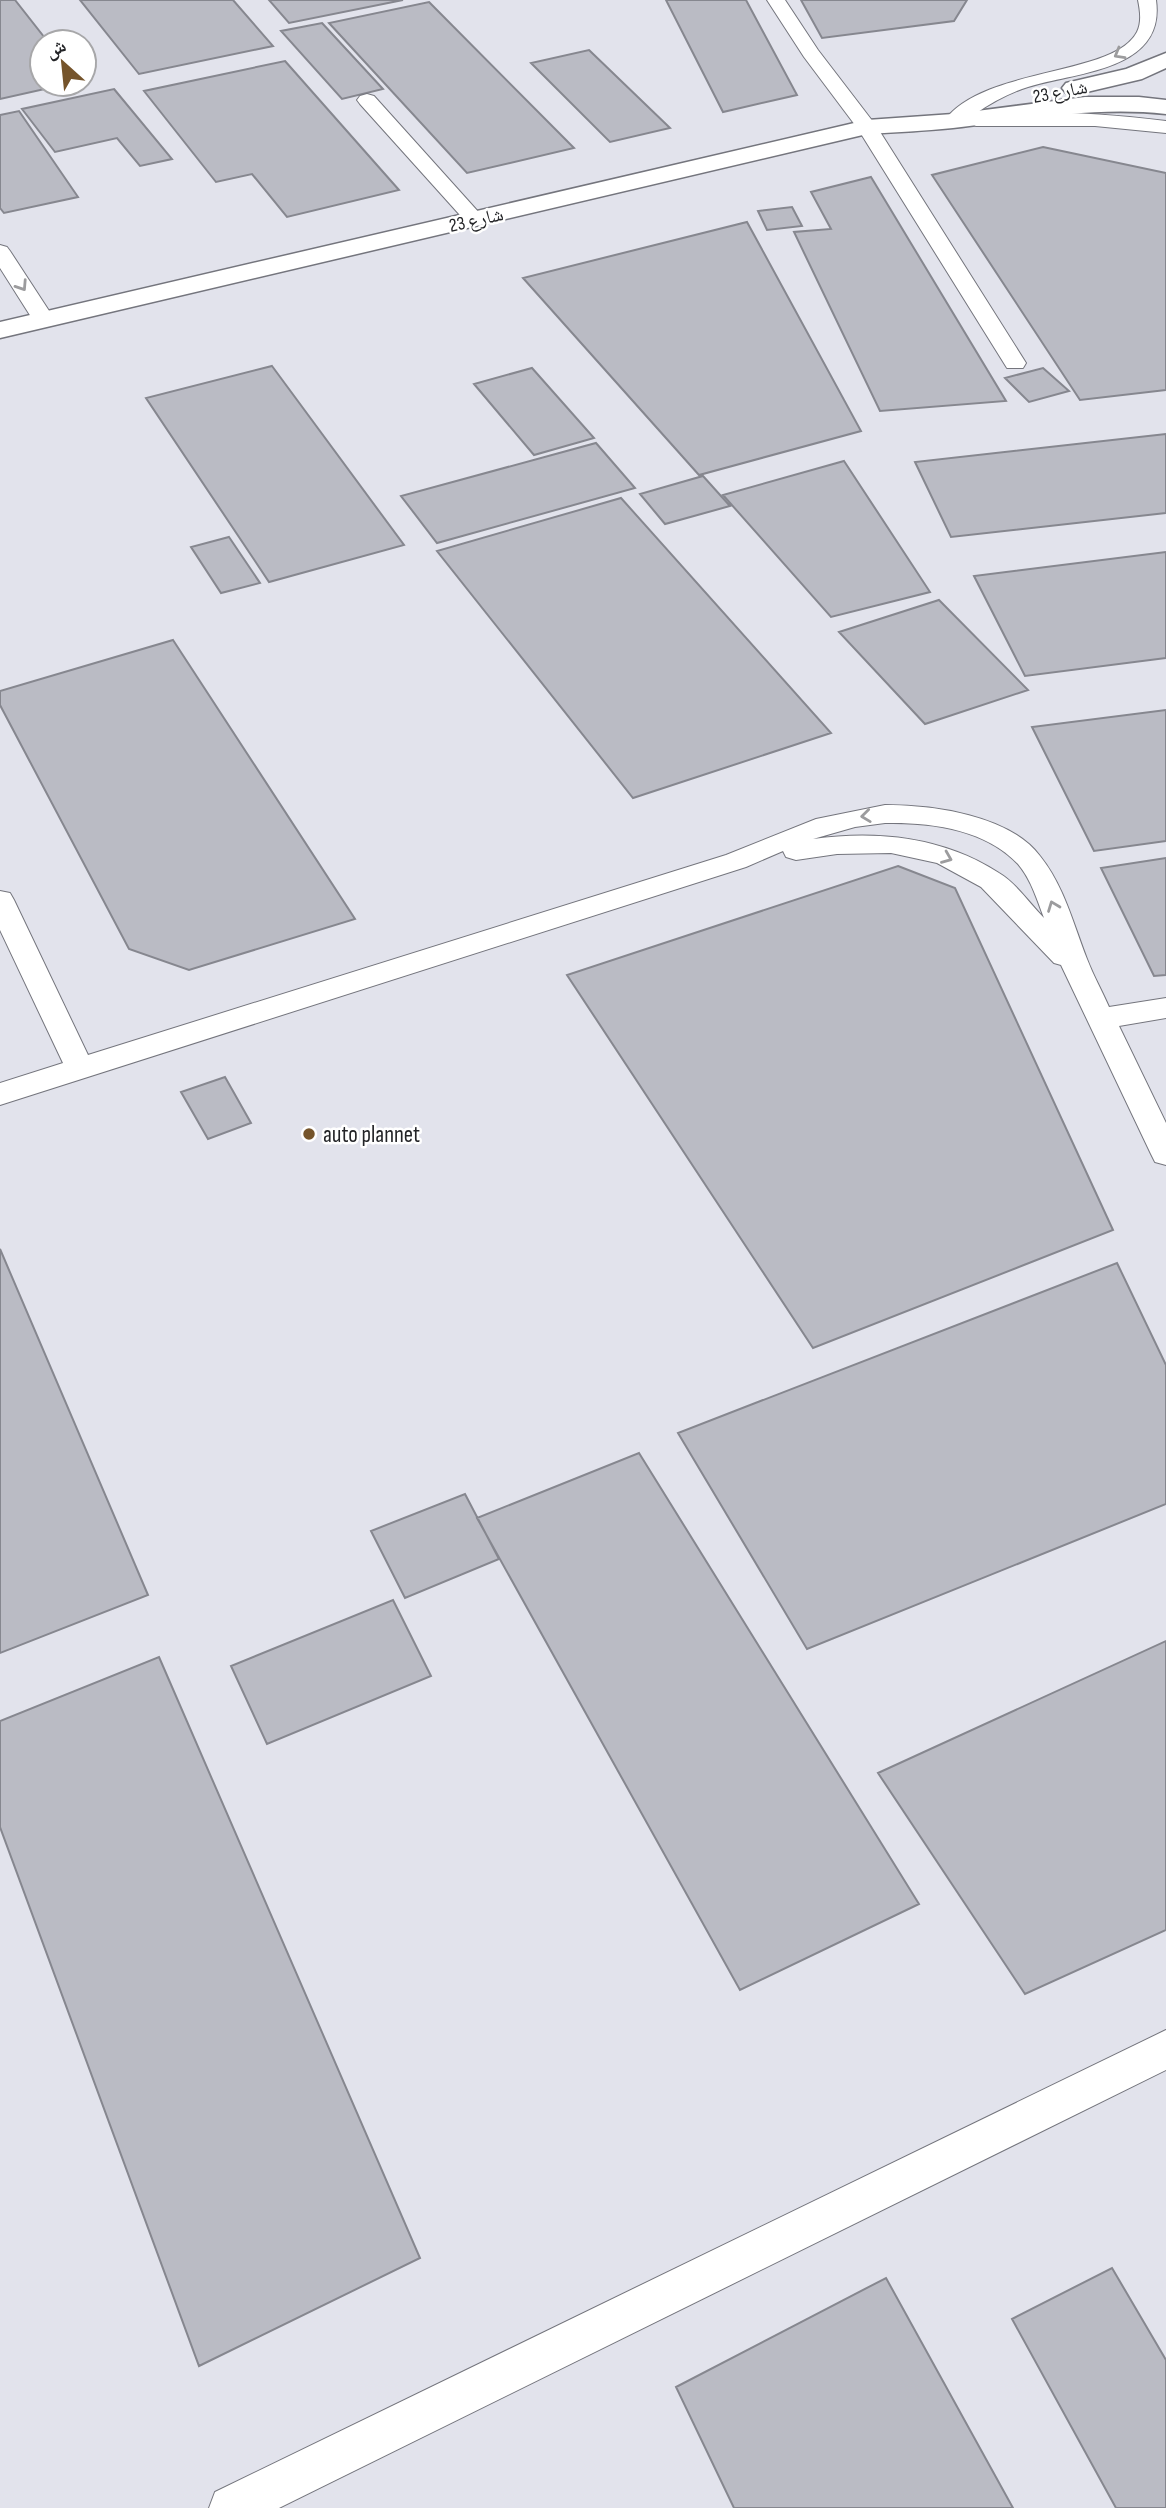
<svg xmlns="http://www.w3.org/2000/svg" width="1166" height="2508" font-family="'Sofia Sans Condensed','Noto Naskh Arabic',sans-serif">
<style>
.building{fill:#babbc4;stroke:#86878f;stroke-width:2}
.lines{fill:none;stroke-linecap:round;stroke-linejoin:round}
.lane-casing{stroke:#74757d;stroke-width:2}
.secondary-casing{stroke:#74757d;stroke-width:3}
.lane{fill:#fff;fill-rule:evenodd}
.secondary{fill:#fff;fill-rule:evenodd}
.oneway{stroke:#9c9c9e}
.poi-dot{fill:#75542b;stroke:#fff;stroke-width:2.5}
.labels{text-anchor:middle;stroke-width:5;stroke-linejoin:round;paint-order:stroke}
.far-street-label{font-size:19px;fill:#232427;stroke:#fff}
.poi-label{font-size:23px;fill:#232427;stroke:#fff;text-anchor:start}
</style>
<rect width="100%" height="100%" fill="#e2e3ec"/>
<path class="building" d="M0,0H15L48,42H42V84H67L0,99Z
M80,0H233L273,46L139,74Z
M269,0H403L289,23Z
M666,0H746L797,95L723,112Z
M801,0H967L954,21L822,38Z
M429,2L574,148L467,173L329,23Z
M322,23L383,89L342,99L281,31Z
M589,50L670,128L610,142L531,63Z
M285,61L399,190L287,217L252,174L216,182L144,91Z
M114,89L172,159L140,166L117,138L55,152L22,109Z
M19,111L78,197L4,213L0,208V115Z
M1043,147L1166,173V390L1080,400L932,175Z
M871,177L1006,401L880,411L794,232L831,229L811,192Z
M792,207L802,226L767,230L758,211Z
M747,222L861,431L699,475L523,278Z
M272,366L404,545L269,582L146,398Z
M532,368L594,438L534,455L474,384Z
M1043,368L1069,391L1029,402L1005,378Z
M1166,434V513L951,537L915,462Z
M596,443L635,488L437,543L401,496Z
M844,461L930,592L831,617L723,495Z
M703,476L730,506L665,524L640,494Z
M621,498L831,733L633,798L437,551Z
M229,537L260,583L221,593L191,547Z
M1166,552V658L1025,676L974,576Z
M939,600L1028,690L925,724L839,632Z
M173,640L355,919L189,970L129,949L0,705V691Z
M1166,710V841L1094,851L1032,727Z
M1166,858V975L1154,976L1101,868Z
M898,866L955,888L1113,1230L813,1348L567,975Z
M225,1077L251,1123L208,1139L181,1092Z
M0,1249L148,1595L0,1653Z
M1117,1263L1166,1365V1504L807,1649L678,1433Z
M639,1453L919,1904L740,1990L477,1518Z
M465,1494L499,1559L405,1598L371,1531Z
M393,1600L431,1676L267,1744L231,1666Z
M1166,1641V1930L1025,1994L878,1773Z
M159,1657L420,2258L199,2366L0,1827V1721Z
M1112,2268L1166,2360V2508H1116L1012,2319Z
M886,2278L1013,2508H734L676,2387Z"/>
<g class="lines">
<defs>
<path id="lane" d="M767,0H785L818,50L877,127L1026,363L1023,368H1007L858,129L804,57Z
M1138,0H1156C1166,71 1076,72 1028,87C1009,93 991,103 975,114C1038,110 1103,113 1166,121V133L1095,126H976L967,121L954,127L944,121C984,66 1114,77 1137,32C1142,22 1140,10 1138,0Z
M367,94L374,96L482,216L485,220L482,224H468L360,104L357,100L360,96Z
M0,245L7,247L10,251L55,320L52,325H36L33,320L0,268Z
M885,805C933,805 1009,815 1040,856C1064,886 1073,923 1087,959C1093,975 1102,991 1109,1007L1166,998V1018L1119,1026L1166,1123V1165L1155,1162L1151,1154L1061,965L1054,963L981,887L937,863L891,853L837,854L796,860L786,857L783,851L746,867L0,1105V1083L63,1063L0,930V891L10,893L14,900L88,1055L726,855L816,819ZM885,823C930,822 985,829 1018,864C1031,879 1037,900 1044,918C1030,904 1016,883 999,873C944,837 877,830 813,839L855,827Z
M1166,2030V2070L279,2508H209L215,2492Z"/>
<path id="secondary" d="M1166,53V68L1142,79L1074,95L1066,93L1062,88L1066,83L1126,69Z
M1085,97H1139L1166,100V114C1093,106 1025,120 953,128C924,131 896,132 867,134L0,338V322L867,120L953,114Z"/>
</defs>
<use href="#lane" class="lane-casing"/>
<use href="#secondary" class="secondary-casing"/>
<use href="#lane" class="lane"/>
<use href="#secondary" class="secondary"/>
</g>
<defs><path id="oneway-chevron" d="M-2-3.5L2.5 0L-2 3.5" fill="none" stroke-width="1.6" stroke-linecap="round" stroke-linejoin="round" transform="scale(1.75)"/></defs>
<g class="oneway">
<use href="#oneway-chevron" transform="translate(1119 54) rotate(150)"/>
<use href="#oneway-chevron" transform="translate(22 286) rotate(57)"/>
<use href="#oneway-chevron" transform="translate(866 816) rotate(173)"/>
<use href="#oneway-chevron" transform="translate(947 858) rotate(22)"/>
<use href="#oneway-chevron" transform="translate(1053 906) rotate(-111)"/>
</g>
<circle class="poi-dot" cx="309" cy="1134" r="7"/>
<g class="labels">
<g class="far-street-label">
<text transform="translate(1060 91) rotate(-11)" y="7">شارع 23</text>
<text transform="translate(476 219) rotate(-13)" y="7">شارع 23</text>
</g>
<g class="poi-label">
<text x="323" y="1142">auto plannet</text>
</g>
</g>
<g transform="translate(63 63) rotate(333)"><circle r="33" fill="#ffffff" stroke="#a7a7a9" stroke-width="2"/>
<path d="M0-5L12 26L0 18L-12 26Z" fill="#75542b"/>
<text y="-10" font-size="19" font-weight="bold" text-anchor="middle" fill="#232427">ش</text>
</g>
</svg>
